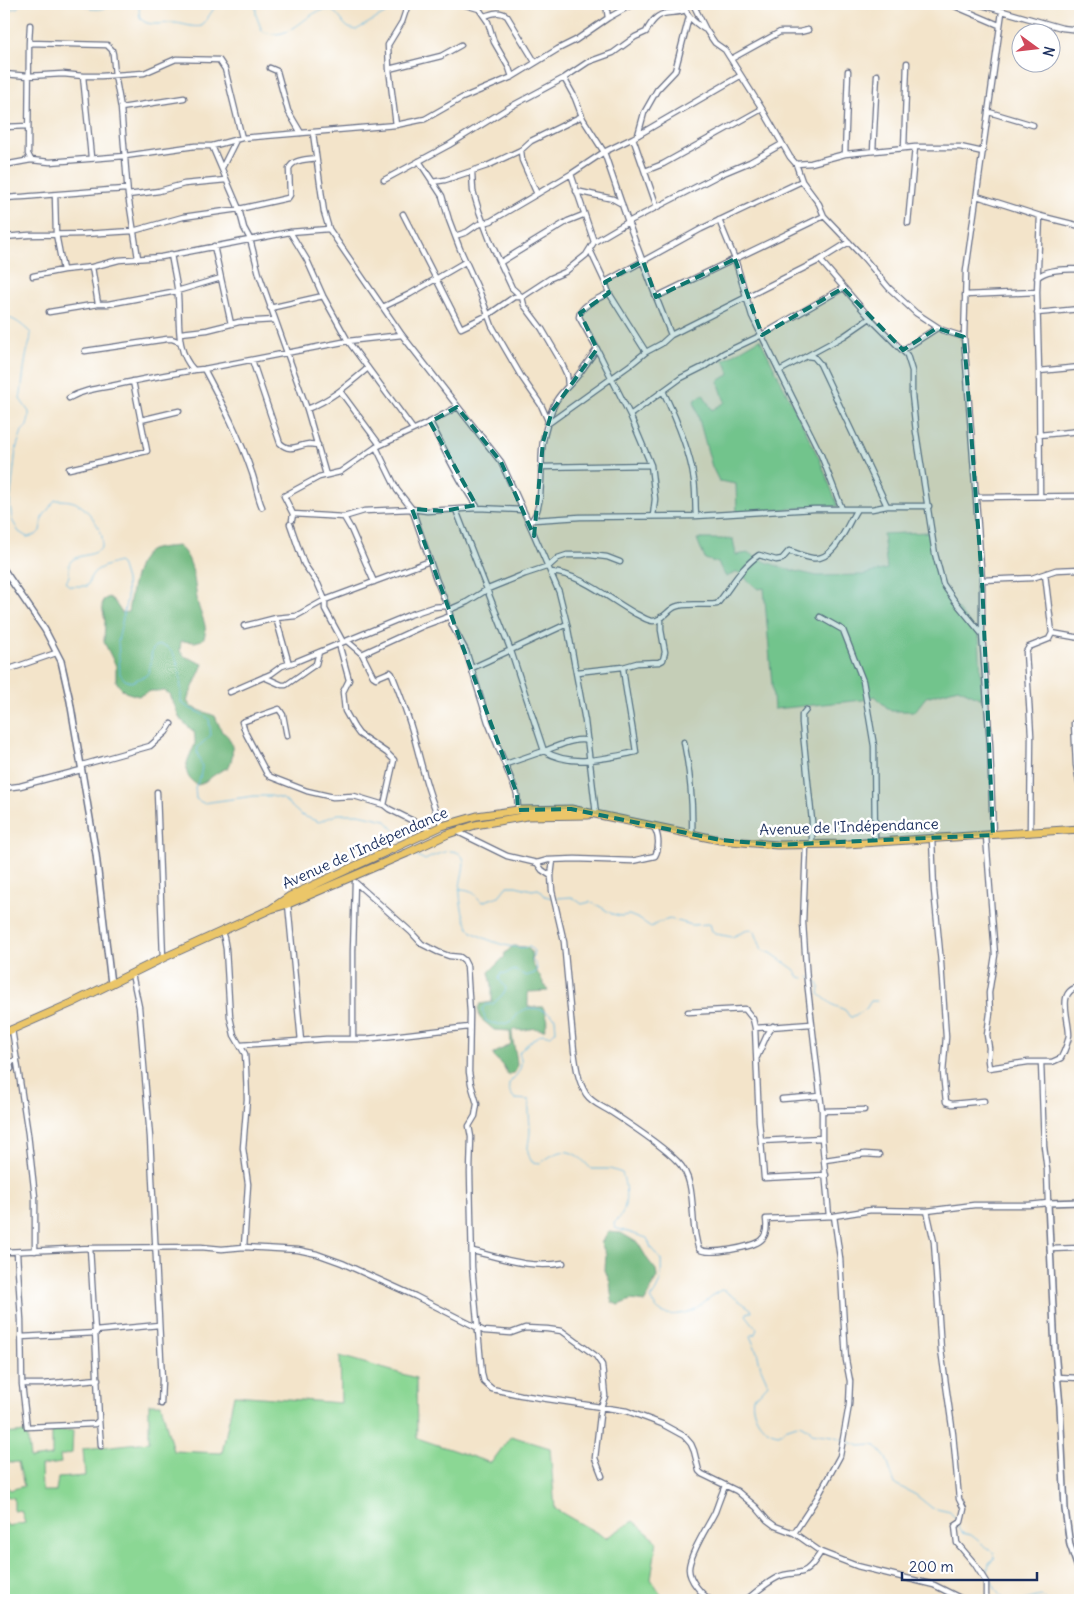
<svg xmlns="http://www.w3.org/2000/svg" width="1084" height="1604" font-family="Delius,sans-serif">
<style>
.green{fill:#8bd794;stroke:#538379}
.forest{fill:#70b87e;stroke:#46746e}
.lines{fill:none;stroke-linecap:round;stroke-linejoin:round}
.stream{stroke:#66b8e1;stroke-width:1}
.minor-casing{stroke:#676e84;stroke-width:7}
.tertiary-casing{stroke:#676e84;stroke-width:8}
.primary-casing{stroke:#676e84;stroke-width:9}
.minor{stroke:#fff;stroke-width:4.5}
.tertiary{stroke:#fff;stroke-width:5}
.primary{stroke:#ebc669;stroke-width:7}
.marked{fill:#0f766e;fill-opacity:0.2;stroke:#0f766e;stroke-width:4;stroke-dasharray:10 6;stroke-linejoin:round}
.labels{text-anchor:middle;stroke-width:5;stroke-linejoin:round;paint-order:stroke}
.street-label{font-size:15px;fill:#1b2f5e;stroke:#fff}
</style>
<rect width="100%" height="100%" fill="#fff"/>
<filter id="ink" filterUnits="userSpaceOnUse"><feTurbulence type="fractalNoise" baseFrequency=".02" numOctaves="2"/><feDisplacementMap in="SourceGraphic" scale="10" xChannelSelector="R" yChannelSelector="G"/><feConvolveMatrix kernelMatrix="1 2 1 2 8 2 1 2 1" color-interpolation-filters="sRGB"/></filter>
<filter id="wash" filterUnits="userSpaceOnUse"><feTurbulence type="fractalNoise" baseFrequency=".0096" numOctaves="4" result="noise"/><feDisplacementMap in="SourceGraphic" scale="20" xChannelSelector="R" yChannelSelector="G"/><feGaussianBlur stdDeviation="1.12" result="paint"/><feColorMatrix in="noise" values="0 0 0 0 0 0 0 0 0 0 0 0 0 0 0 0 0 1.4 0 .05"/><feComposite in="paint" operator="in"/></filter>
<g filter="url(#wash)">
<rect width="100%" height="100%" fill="#f3e4ca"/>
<path class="green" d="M760,339L820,460L838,506L737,512L736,484L719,481L712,467L694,401L703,394L712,410L725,402L718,381L730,374L724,360Z
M929,532L935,569L942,591L979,635L982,699L958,688L926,697L915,711H891L874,696L863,700L774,709L764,588L758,589L738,572L726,577L718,563L705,559L697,539H733L736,555L749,553L766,562L786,569L817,576L863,575L887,569L883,534Z
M340,1356L416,1378L417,1438L491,1463L511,1436L550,1448L555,1509L606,1538L633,1521L657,1541L651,1579L665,1600H4V1521L8,1526L25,1523L21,1510L14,1511V1498L4,1496V1483L10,1490L24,1486L18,1462L4,1463V1434L27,1432L30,1459L52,1456V1431L73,1430L72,1453L60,1456L61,1463L41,1466L42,1491H56L58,1478L85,1476L83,1449L149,1442V1404H161L173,1451L222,1453L234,1395L341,1403Z"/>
<path class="forest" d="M178,546C195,558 194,585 198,604C200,614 207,623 205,634C205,636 203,639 202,640L195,642L181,641L180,651L184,656L203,664L187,701L191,707L215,716L222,732C234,737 235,757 228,768C216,771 209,781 198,785C185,779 184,767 190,755C191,751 194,748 195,744C195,741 195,736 194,732L180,719L170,694L164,691H151L138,696L125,692L120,687L116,681V666L104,642L105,621L102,606L103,600L109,597L114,601L122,613L128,612C131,596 135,557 151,550C159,547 170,547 178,546Z
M513,946L526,947L531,951L532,963L548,991L528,992V1007H543L548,1020L544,1030C533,1028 535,1028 524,1030C520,1031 517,1029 512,1030C511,1042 521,1064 515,1072L508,1075L503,1065L494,1057L493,1054L511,1044L510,1031L494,1030L480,1018L478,1008L480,1004L492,1002V985L489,972L505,956L504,954Z
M608,1232L621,1233L638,1243L648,1260L656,1270L657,1277L645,1302L631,1300L618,1305L612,1302L610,1282L605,1270L606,1255L601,1243Z"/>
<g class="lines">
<path class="stream" d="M83,4C93,12 103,10 113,4
M139,4C140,8 138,15 141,19C148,28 166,22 175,23C185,24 193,28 202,26L217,4
M256,4V15L262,31C292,45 308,6 329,10C339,12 341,23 349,28C351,29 354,29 356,30L395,8L396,4
M4,10L17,8L20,4
M4,251V256
M4,317C15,318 23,326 31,333C31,342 27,349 26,357C23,372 23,384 20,399L29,412V417L27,426L22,431L16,449L10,503L12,520L19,532L27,537L36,535L40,531L42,518L55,500C62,500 72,500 78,504C89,510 106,533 102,546C98,557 79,553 71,561C67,566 70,570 69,576C68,578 67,581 66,583L70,586H87C90,582 89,579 92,575C97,567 110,565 118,562L121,564L126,580L127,598L118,641L120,674L125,680L131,682L145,676L149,673L152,651L155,646C182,640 181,686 181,702C190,711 201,711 209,719L211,735L198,747L197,752L202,767L200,778L195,787L196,799L203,803L254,796H271L283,799L301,815L319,822L338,814H359L385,820L404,841
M414,854L425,860C435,855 456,844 463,858C466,864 460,881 460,888C459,899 464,925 472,932C475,934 479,935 482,937C498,944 513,949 530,947L534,951L532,960L536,964L537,969L535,973L526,976L514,970L506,974L501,973L499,979L506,988L505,992L493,1004L485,1005L482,1009L486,1021C495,1025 504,1026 513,1020C516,1017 518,1013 521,1011C533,1005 546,1010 555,1018L556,1031L551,1036C550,1036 544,1034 543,1034C537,1035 522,1048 519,1053C520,1056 522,1061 521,1065C518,1082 499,1080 515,1099L529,1100C528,1110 530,1120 530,1130C530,1143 524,1150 532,1162L541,1163C562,1146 573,1148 591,1169H610L622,1173C626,1184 628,1203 622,1214C621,1217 617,1220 614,1223L615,1228L647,1238L651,1248L661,1260C662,1274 661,1286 651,1298C657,1317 674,1317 691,1311C699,1307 712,1295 721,1290L725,1291L751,1309L752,1312H748L746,1315L757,1329L755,1334L751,1335L750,1336L757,1352L761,1368L768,1384L759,1394L753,1397C750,1412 762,1433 779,1434L785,1429L800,1424L810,1430L811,1433L833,1436L860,1446L873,1445L876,1446L886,1458L895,1484L916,1495L932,1508L950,1512L956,1519L959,1530L962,1533L971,1535L994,1553L995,1558L989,1563L987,1573C995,1584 994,1594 1007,1600
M459,889C474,889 472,893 482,902L499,896L507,886H516L532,890L538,889L540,890L545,896L552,898
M557,898L572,897L582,904L590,902L599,906L612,914L621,916L629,915L639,919L651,927L659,922L670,919L692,925L710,924L712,931L716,934L732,937L750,929L755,932L762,950L771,953L795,970L799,977L804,978
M809,977L818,983L820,988L819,994L833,1005L845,1010L850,1017H852L866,1009L871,1001H877
M1025,1600L1041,1596L1046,1600"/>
</g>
</g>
<g filter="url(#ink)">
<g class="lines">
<defs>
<path id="minor" d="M462,4L479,9
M477,4L479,9L488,22L494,42L509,68L512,77
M606,4L608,18
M684,4C686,16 694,22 704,29
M693,4L706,30L715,43L725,50L764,112L790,157L796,164L802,181L819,204L824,216L864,258L889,288L916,313L942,330L964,337
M950,4L999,25
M978,4L1062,28L1080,30
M695,7L703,4
M484,16C492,14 499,10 507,16L535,62
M29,43L30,25
M731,59L780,32H800L808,30
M270,68L277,71L288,111L301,133
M389,69L441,56L461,45
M4,74L28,76L63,74L83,76H101L144,73L176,59L219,60L225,69L242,138
M83,76L91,157
M121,108L184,98
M989,112L1033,125
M396,125L389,69L388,45L402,22L408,4
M4,127L28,126
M313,133L324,212L329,229L402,335L501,462L529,523L559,592L567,624L585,721L596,814
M638,135L644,113L657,90L675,71L689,17
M633,138L657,207
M212,146L239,209L244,228L250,239L259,274L307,409L326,475
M904,148L907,63
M521,150L522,160L537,194
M873,151L877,75
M845,154L848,71
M31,160L28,154L29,43L107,45L112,50L113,54L115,75L121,108L128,195L138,258
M419,161L442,196L449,220L460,249L480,293L492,326L521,376L541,405L549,423
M796,164L811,163L845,154L915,147H960L983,152
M4,165L31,160L50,162L125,156L195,146H212L242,138L396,125L425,119L462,98L512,77L558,49L576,40L608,18L633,4
M222,168L236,140
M645,171L663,164L762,109
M472,172L473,191L479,211L491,243L512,288L522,297L524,305L542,329L559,358L567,375L568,386
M571,174L594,242
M384,180L449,145L510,107L564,78L588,62L613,53L635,37L646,32C651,22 657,14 668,13C675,12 679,13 685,10
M432,182L445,180L487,166L521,150L531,141L582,116
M576,191L613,199L622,204
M55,195L56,234L63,270
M128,195L159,191L184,184L226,180
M977,196L1040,216L1080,226
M4,198C45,196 86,191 127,189
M403,214L461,328L488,315L514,297H522L551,278L565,272L586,255L594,242L628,222L604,152L583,119L575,98L564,78
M719,220L735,259L752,316L821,455L842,509
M908,223L915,147
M290,232L307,260L323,296L348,341L413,429
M455,236L467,232L477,225L491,221L571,174L604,152L633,138L740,76
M4,237L29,235L84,234L133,231L183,217L239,209L288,198L290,195L289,169C292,159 307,160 316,158
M214,246L231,324
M590,250L605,282
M171,254C173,268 177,282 178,296C180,321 175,351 194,370
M820,260L870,318L907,355L912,371V395L916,432L935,554L943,584L954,600L982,634
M501,262L568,221L583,215
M92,267L98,304
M33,276L63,270L92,267L119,260L161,257L290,232L329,229
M1037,278C1047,268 1067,270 1080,269
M609,293L646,352
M965,295L1037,292
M656,297L628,222L719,175L750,162L782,144
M383,307L410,294L465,262
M270,308L323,296
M49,312L98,304H108L177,291L221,278
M1037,313L1080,309
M181,333L207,330L239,322L275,320
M671,335L656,297L824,216
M903,350L937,328
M85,351L167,339H172L180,342
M807,356L844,336L870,318
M252,360L280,443C290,453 298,445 309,444C310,444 317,445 318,445
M204,369C222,403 240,437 252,473C256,484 257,496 262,507
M779,371L807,356L814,357L820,364L887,506
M1039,371L1080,367
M340,391L380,445
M663,391C675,416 690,452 694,480C696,492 695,504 696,516
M69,398C87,388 105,388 125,383C148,378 171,374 194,370L204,369L348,341L402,335
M307,409C331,400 349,384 368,368
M630,415L681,378L705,366L724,353L762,335L843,288
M141,420L179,411
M430,422C446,452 458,480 478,508
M549,423L630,365L646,352L661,344L671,335L820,260L849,242
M1039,435L1080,431
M376,447L397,490L412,509L436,579L449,610L452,625L466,651L488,722L517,794L518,810
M651,465L655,499L653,516
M541,467L651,465L630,415L597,349
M69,469L147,451L133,381
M1040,496L1039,371L1037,292L1040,216
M976,497L1080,496
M456,510L511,651L544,751C557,747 574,737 588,741
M293,514L344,517L364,511L412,509L427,511L478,508L522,510
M344,517L351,529L374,582
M292,520L293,514L284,496L319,477L340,472L376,447L430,422L457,407
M534,520L580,517L696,516L814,509H872L887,506H929
M529,523C546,511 539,461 543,441C546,428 550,412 556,401C562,391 572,383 579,374C585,366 591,357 597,349L579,317C580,305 600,298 609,293L605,282L701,229L802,181
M290,524L304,564L318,584L325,600V609L343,642
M551,572C581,574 609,599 636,614C641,616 647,621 653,621C662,621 668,610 675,607C686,602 704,606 717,604C731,587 741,567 759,555L776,560L782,559L789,551C797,553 804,557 812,558C835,562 847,524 857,509
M982,580L1032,578L1056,570L1080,569
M449,610L467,602L488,589L525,574L549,566L558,558L567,555H590L607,557L620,562
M820,617L843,630L863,681L874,746L875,842
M276,618L289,664
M244,626L276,618L296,616L325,600L430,561
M1052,633L1080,638
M347,641L362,654L373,676L376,678L390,672L392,674C400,694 408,715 414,737C422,767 429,797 442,826
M339,644L349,680L343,692L345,711L354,727L359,734L387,753L394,760L384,805
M362,654L423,626L450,616
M472,668L567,624
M4,671L56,653
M577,672L623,667L637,663L659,662L663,660L665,652L661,630V617
M264,677L282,685H286L316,664L319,652
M230,692L271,674L282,666L295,662L409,615L433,607L446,606
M806,710L802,715V723L812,821V844
M1074,723L1076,765L1080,787
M287,736L283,715L279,709L242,722L246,734L267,774L271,777L307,791L333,797L354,796L384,805L389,809L431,830
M684,742C690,772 693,804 692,834
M506,764L544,751C572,768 606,758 636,752C632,723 626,695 623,667
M82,765L150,746L166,732L171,724
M4,788L20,786L81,770
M157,792L163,958
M456,831L507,856L537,863L548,860L575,859L632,861L655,856C660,847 659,834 653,826
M1030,833L1031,735L1026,652L1029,647L1049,639L1052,633L1045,574
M993,835L990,745L982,634V580L964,337L966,271L1002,12
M986,836L995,955L989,993L990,1013L987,1035L989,1048L988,1061L989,1068L1028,1062H1052L1061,1058C1065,1050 1068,1043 1069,1035C1069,1017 1056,990 1080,987
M932,838L934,890L941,963L946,1037L943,1073L946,1102L952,1104L984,1101
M806,845L803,923L807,981L822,1111V1138L829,1216
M553,860L551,876L552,891L564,942L574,1051C576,1066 578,1081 586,1094C592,1103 603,1107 611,1112C631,1125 662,1145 678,1162C697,1181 690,1214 696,1238C697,1242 697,1246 699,1249C707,1256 754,1247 761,1240C767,1235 767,1226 766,1219L834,1216L871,1210L927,1211L974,1205H1029L1048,1203L1047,1170L1044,1146L1041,1062
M537,863L542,870L551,876
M356,883L411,932L422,944L438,952L449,956L460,957L464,960L467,966L470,1013L469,1072L471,1084L477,1104L475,1116L469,1126L471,1137L470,1172L472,1267L482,1374L484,1382L492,1389L521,1395L627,1411L662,1424L684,1436L691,1444L694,1451L699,1471L702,1474L737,1491L756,1507L767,1520L775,1526L794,1533L821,1552L857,1566L934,1585L964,1600
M288,904L301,1041
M222,932L224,938L226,949L230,1017L234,1035L245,1054L246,1070L247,1099L243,1148L248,1184L244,1247
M132,974L139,1007L150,1137L162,1380L161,1404
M688,1012L745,1009L753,1019L755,1028L811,1024
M755,1028L759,1121L761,1141
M12,1029L28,1134L35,1197V1251
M353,1039V951L355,882
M241,1045L326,1039H366L469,1027
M757,1057L767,1035L773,1026
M4,1072L11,1069L10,1063L17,1059
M782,1099L820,1096
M822,1111L864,1110
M822,1138L761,1141L764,1178L826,1175
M825,1160L865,1154L879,1155
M927,1211L934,1242L941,1350L953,1434L959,1499L964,1509L961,1522L955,1526L957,1543L974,1563L986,1582V1600
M1050,1249L1080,1248
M473,1251C504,1259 531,1269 563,1263
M4,1252L90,1248L201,1247L222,1249L244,1247L298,1250L317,1254L342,1263L415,1296L484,1331L511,1333L525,1328L547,1329L562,1331L596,1356L602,1365L605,1396L601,1407L595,1458L602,1476
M17,1253L21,1320L22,1384H43L98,1379
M95,1331L159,1325
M21,1337L96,1333
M1057,1377L1080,1378
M22,1384L27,1427L95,1424L99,1420L95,1331L90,1248
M99,1420L101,1446
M794,1533L817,1498L840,1456L849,1405L850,1381L846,1360L840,1258L834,1216
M711,1600C702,1595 689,1580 689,1569C689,1555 708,1526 715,1512C718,1504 721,1495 725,1486
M746,1600C756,1592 766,1583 778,1577C786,1573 794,1574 802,1572C810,1570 816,1559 821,1552"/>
<path id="tertiary" d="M4,570L45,630L61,661L70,701L96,854L111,984
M1080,1202L1048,1203L1055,1350L1060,1406L1065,1509L1070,1545L1080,1574"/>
<path id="primary" d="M271,909L290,896L442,826L477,816L518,810L571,809L720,840L777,845L847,844L1080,829
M4,1033L72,1003L163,958L271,909L288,904L407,853L448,834L475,825L527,816L588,815"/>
</defs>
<use href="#minor" class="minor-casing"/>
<use href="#tertiary" class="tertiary-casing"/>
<use href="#primary" class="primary-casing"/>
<use href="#minor" class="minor"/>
<use href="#tertiary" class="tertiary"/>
<use href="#primary" class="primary"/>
</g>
</g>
<path class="marked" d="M735,259L762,335L843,288L903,350L937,328L964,337L982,580L993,835L777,845L720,840L571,809L518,810L517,794L412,509L443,511L476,505L430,422L457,407L501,462L534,536L543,442L552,411L597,349L580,313L609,293L605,282L643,261L656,297Z"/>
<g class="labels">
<g class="street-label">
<text transform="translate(849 827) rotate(-2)" y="5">Avenue de l'Indépendance</text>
<text transform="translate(365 848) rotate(-24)" y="5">Avenue de l'Indépendance</text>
</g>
</g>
<rect width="1084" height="1604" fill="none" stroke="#fff" stroke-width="20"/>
<g transform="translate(1036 48) rotate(105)"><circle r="24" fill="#ffffff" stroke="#a4acbf"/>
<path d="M0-4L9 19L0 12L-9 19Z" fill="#d1495b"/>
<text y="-8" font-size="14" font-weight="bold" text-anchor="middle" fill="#1b2f5e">N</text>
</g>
<path d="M902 1572v8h135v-8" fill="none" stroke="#1b2f5e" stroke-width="2.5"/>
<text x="909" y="1572" font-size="15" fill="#1b2f5e" stroke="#ffffff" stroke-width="4" paint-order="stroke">200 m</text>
</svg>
